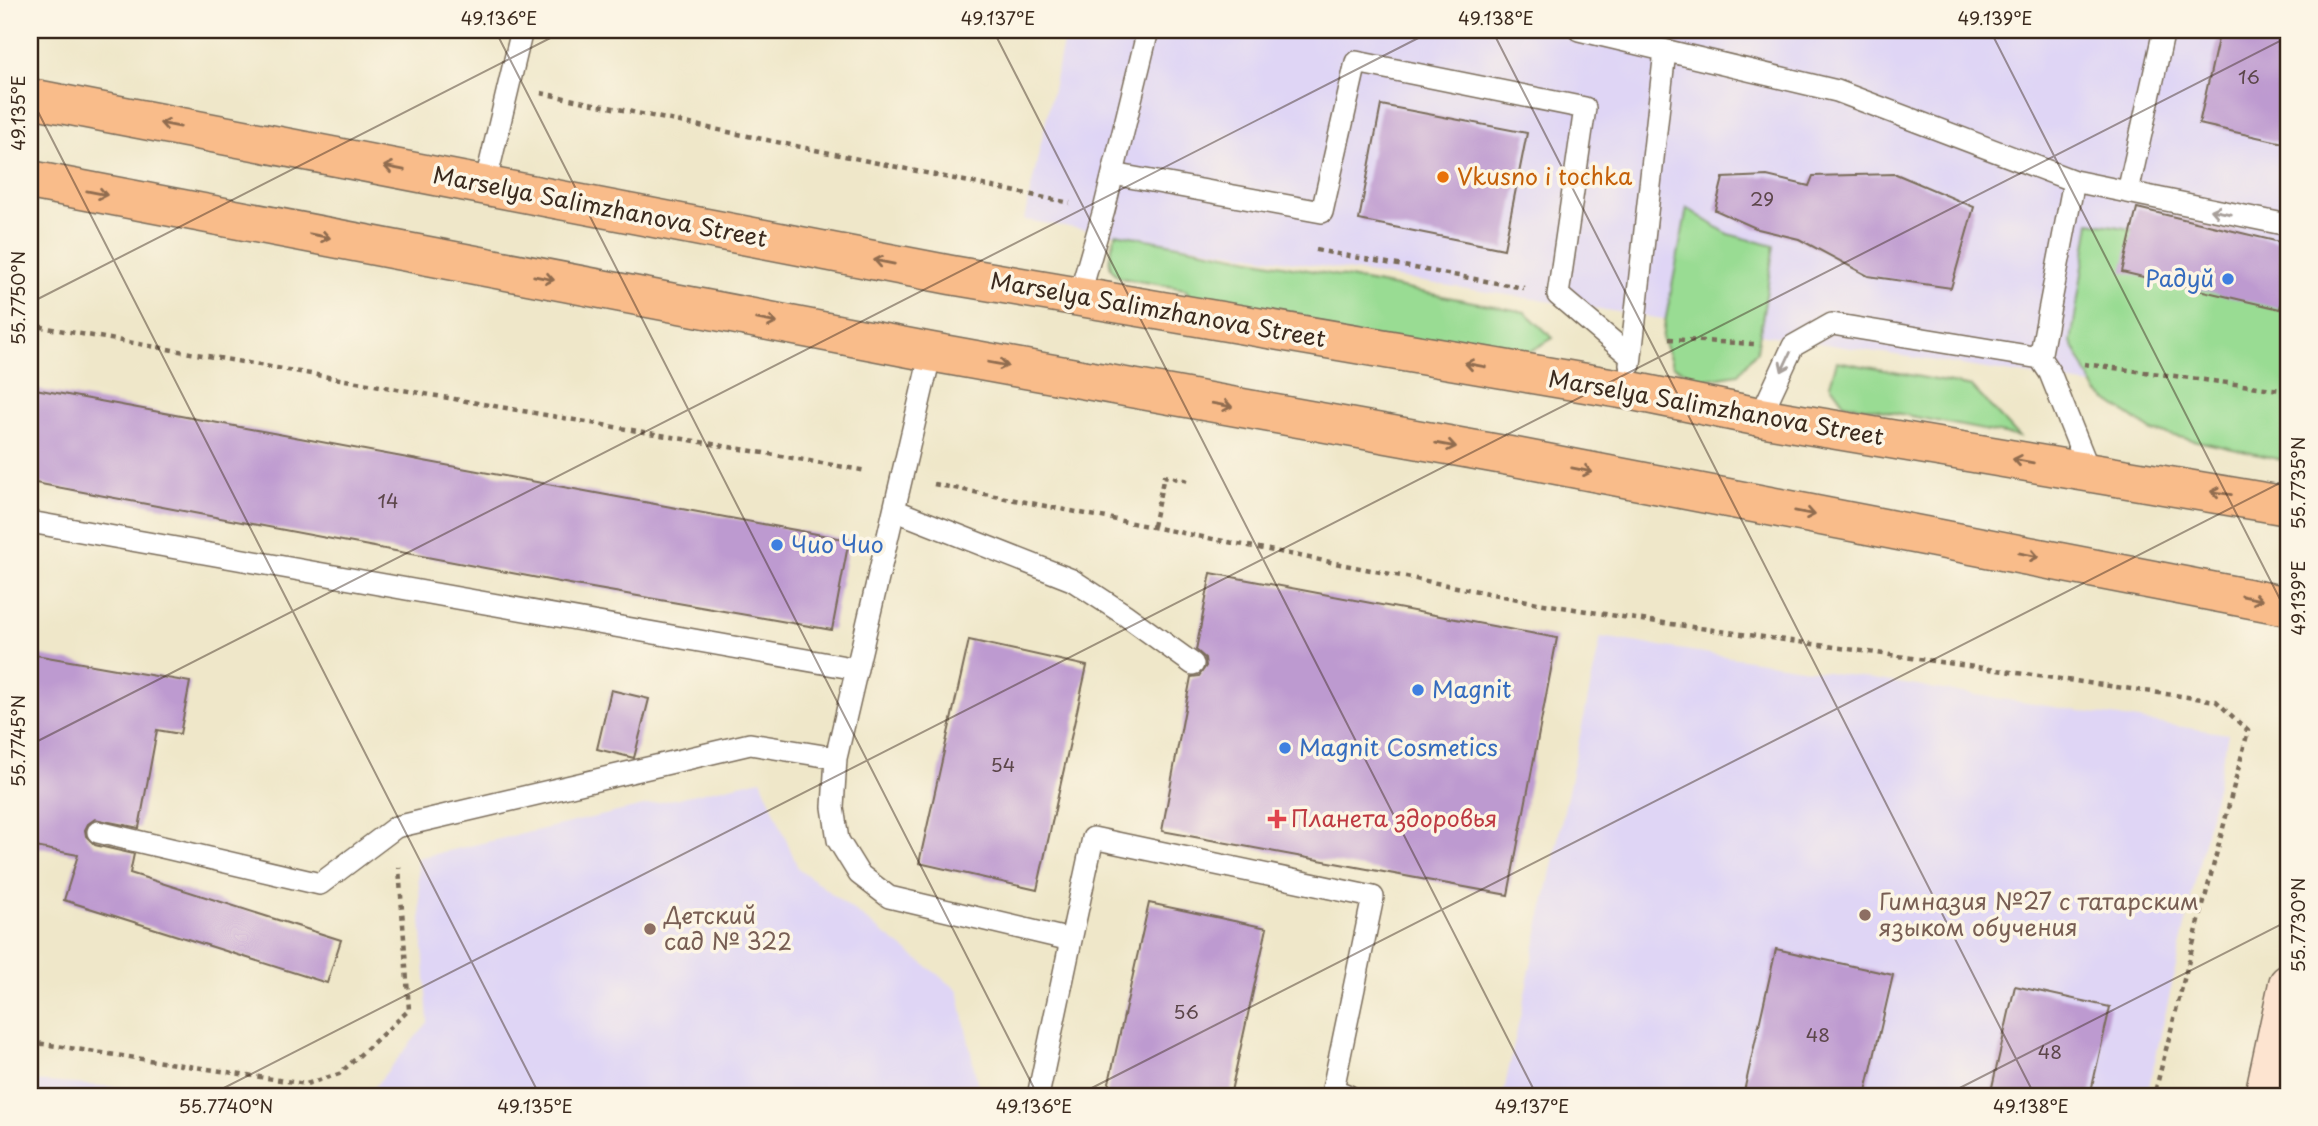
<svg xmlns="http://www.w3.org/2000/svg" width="2318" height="1126" font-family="'Playpen Sans',sans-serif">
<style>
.built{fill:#dfd5f5}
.green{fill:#99dc93;stroke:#6a8358;stroke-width:2}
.building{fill:#bd9ad0}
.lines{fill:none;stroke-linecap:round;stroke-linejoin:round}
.lane-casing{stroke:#7a6c5a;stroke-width:24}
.secondary-casing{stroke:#7a6c5a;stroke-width:41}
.primary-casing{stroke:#7a6c5a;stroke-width:41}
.path{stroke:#7a6c5a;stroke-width:4.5;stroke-dasharray:5 5;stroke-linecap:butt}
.lane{stroke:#fff;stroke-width:21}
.secondary{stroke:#fde4d0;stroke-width:38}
.primary{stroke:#f9bc8a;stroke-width:38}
.oneway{stroke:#906c4f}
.oneway2{stroke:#a79f9a}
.ticks{fill:none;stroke:#3b2a1e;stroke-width:2;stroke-opacity:0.45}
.food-dot{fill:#e8710a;stroke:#fcf5e5;stroke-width:2.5}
.shop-dot{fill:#3f7fe0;stroke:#fcf5e5;stroke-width:2.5}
.health-dot{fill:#e0444e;stroke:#fcf5e5;stroke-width:2.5}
.education-dot{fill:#8d6e63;stroke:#fcf5e5;stroke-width:2.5}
.labels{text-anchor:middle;stroke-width:7;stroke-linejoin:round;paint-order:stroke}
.number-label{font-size:19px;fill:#5c464a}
.food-label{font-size:23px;fill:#c56008;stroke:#fcf5e5;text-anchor:start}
.street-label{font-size:23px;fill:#3b2a1e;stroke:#fcf5e5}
.shop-label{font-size:23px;fill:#366cbe;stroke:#fcf5e5;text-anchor:start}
.health-label{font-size:23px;fill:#be3a42;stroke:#fcf5e5;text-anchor:start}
.education-label{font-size:23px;fill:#785e54;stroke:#fcf5e5;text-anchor:start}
.neatline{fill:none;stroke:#3b2a1e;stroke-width:2.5}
.ticks-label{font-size:18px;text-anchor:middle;fill:#3b2a1e}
</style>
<rect width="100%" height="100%" fill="#fcf5e5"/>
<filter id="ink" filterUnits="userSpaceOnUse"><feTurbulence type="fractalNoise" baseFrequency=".0143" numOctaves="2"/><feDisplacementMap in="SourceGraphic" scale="14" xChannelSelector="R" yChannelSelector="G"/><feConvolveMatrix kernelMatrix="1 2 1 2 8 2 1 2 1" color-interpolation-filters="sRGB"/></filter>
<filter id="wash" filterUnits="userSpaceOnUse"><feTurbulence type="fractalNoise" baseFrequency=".00686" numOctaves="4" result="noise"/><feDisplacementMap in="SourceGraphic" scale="28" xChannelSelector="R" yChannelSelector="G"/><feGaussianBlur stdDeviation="1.57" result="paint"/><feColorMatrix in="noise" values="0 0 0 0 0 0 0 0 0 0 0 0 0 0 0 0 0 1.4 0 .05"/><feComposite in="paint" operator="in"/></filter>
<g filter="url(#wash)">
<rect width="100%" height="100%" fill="#efe7c9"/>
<path class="built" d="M1066,30H2288V399L2284,415L1024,220Z
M1601,637L2228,734L2147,1096H1503Z
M761,779L798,868L958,990L980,1096H367L428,1022L417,858Z
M30,1081L245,1096H30Z"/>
<path class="green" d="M1687,208L1728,234L1774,246L1757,351L1738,374L1701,380L1673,366L1662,338Z
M2090,222L2288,256L2287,461L2152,431L2097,393L2071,342Z
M1116,233L1525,312L1553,338L1527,353L1381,343L1197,306L1185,289L1121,278C1102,267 1111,251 1116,233Z
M1837,361L1972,387L2019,437L1844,403L1830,384Z"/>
<g id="blocks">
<path class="building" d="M2220,30H2288V144L2199,124Z
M1381,105L1527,133L1504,249L1359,220Z
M1896,174L1974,207L1951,288L1868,276L1799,239L1758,229L1715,210L1723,178L1767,176L1809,186L1813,176Z
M2137,208L2288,244V273L2280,309L2122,272Z
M30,388L849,540L832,630L575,585L30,482Z
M1211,573L1557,638L1508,895L1162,831L1191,677L1199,676L1206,666L1205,658L1196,650Z
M969,640L1087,666L1037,890L919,863Z
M30,654L190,682L180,734L157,730L139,828L95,819L88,824L85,830L86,836L95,845L134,854L130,873L341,940L327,983L64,900L78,855L30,846Z
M611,690L649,699L634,758L597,749Z
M1149,903L1267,928L1230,1096H1106Z
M1776,949L1893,975L1865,1096H1743Z
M2015,986L2110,1007L2090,1096H1990Z"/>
</g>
</g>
<g filter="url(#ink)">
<use href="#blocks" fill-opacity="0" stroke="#7a6c5a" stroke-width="2"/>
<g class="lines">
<defs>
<path id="lane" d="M1579,30L1837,91L2074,181L2288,225
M1113,174L1322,212L1356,62L1585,108L1558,295L1630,356
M485,185L522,30
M2128,192L2164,30
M1079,297L1104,210L1148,30
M931,352L836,758L833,807L838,840L859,874L889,897L1071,940L1038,1096
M2040,358L2050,373L2090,473
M1630,365L1665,51
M1760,417L1793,346L1832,324L2040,358L2074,181
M894,510L1072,580L1124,614L1193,664
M30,522L857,669
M98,832L320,884L396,827L750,744L836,758
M1071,940L1093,838L1373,897L1333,1089L1349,1096"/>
<path id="secondary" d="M2264,1096L2288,984"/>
<path id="primary" d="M30,98L951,275L1627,390L1760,417L2288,506
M30,180L931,352L1515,457L2288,606"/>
</defs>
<use href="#lane" class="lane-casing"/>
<use href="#secondary" class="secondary-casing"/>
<use href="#primary" class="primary-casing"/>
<path class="path" d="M541,93L1070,203
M1316,250L1524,288
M30,325L867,471
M1669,339L1754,344
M2084,364L2288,391
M934,484L1538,603L1629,618L2216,701L2248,731L2154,1096
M1153,526L1164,476L1189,481
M30,1042L306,1084L339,1074L409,1010L399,867"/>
<use href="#lane" class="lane"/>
<use href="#secondary" class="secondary"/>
<use href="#primary" class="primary"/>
</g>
<defs><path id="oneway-shaft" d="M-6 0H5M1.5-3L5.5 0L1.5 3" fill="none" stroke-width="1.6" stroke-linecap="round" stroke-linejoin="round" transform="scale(1.75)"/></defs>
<g class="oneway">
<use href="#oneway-shaft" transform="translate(170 125) rotate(-169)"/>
<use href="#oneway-shaft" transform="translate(394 168) rotate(-169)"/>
<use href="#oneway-shaft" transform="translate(97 193) rotate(11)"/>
<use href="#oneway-shaft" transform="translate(320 236) rotate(11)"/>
<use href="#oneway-shaft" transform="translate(884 262) rotate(-169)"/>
<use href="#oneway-shaft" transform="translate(544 278) rotate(11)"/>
<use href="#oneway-shaft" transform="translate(767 321) rotate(11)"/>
<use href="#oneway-shaft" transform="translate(998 364) rotate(10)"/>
<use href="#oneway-shaft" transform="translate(1475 365) rotate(-170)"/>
<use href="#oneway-shaft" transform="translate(1222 405) rotate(10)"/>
<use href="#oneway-shaft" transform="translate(1446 445) rotate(10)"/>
<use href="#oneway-shaft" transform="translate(2023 461) rotate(-170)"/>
<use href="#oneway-shaft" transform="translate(1582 470) rotate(11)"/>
<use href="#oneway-shaft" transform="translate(2221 493) rotate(-171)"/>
<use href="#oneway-shaft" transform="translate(1805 513) rotate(11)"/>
<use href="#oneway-shaft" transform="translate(2029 555) rotate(11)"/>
<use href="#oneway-shaft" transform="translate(2252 598) rotate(12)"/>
</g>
<g class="oneway2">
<use href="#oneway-shaft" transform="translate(2221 212) rotate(-168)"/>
<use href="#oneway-shaft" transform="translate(1786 362) rotate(115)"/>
</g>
</g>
<path class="ticks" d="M495,30L1038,1096M993,30L1537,1096M1492,30L2035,1096M1990,30L2288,615M30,96L540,1096M30,303L566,30M30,745L1434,30M30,1074L41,1096M208,1096L2288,37M1076,1096L2288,479M1944,1096L2288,921"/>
<circle class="food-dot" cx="1443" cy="177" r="7"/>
<g class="shop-dot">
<circle cx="2228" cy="279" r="7"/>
<circle cx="777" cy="545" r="7"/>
<circle cx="1418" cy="690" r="7"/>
<circle cx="1285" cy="748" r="7"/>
</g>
<path class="health-dot" d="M1273.5 808.5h7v7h7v7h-7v7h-7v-7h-7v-7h7z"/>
<g class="education-dot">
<circle cx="1865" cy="915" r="7"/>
<circle cx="650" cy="929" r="7"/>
</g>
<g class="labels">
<g class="number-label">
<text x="2249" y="84">16</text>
<text x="1762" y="206">29</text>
<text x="388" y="508">14</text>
<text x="1003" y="772">54</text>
<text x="1186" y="1019">56</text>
<text x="1818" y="1042">48</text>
<text x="2050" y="1059">48</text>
</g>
<g class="food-label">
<text x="1457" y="185">Vkusno i tochka</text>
</g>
<g class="street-label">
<text transform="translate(600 207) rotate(11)" y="8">Marselya Salimzhanova Street</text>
<text transform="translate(1158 310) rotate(10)" y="8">Marselya Salimzhanova Street</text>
<text transform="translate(1716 408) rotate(10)" y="8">Marselya Salimzhanova Street</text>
</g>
<g class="shop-label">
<text x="2214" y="287" text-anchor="end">Радуй</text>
<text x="791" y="553">Чио Чио</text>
<text x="1432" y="698">Magnit</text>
<text x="1299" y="756">Magnit Cosmetics</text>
</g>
<g class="health-label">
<text x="1291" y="827">Планета здоровья</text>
</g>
<g class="education-label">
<text x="1879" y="910">Гимназия №27 с татарским<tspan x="1879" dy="26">языком обучения</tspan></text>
<text x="664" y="924">Детский<tspan x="664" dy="26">сад № 322</tspan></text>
</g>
</g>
<rect width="2318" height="1126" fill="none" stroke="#fcf5e5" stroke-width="77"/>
<rect x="38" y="38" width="2242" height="1050" class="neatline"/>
<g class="ticks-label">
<text x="499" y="25">49.136°E</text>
<text x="998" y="25">49.137°E</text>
<text x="1496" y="25">49.138°E</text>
<text x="1995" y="25">49.139°E</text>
<text transform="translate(19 113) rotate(-90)" y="6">49.135°E</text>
<text transform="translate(19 298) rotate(-90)" y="6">55.7750°N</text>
<text transform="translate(2299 483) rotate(-90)" y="6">55.7735°N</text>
<text transform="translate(2299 598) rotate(-90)" y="6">49.139°E</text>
<text transform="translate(19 741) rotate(-90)" y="6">55.7745°N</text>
<text transform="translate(2299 925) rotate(-90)" y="6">55.7730°N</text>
<text x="226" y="1113">55.7740°N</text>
<text x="535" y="1113">49.135°E</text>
<text x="1034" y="1113">49.136°E</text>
<text x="1532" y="1113">49.137°E</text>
<text x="2031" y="1113">49.138°E</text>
</g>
</svg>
